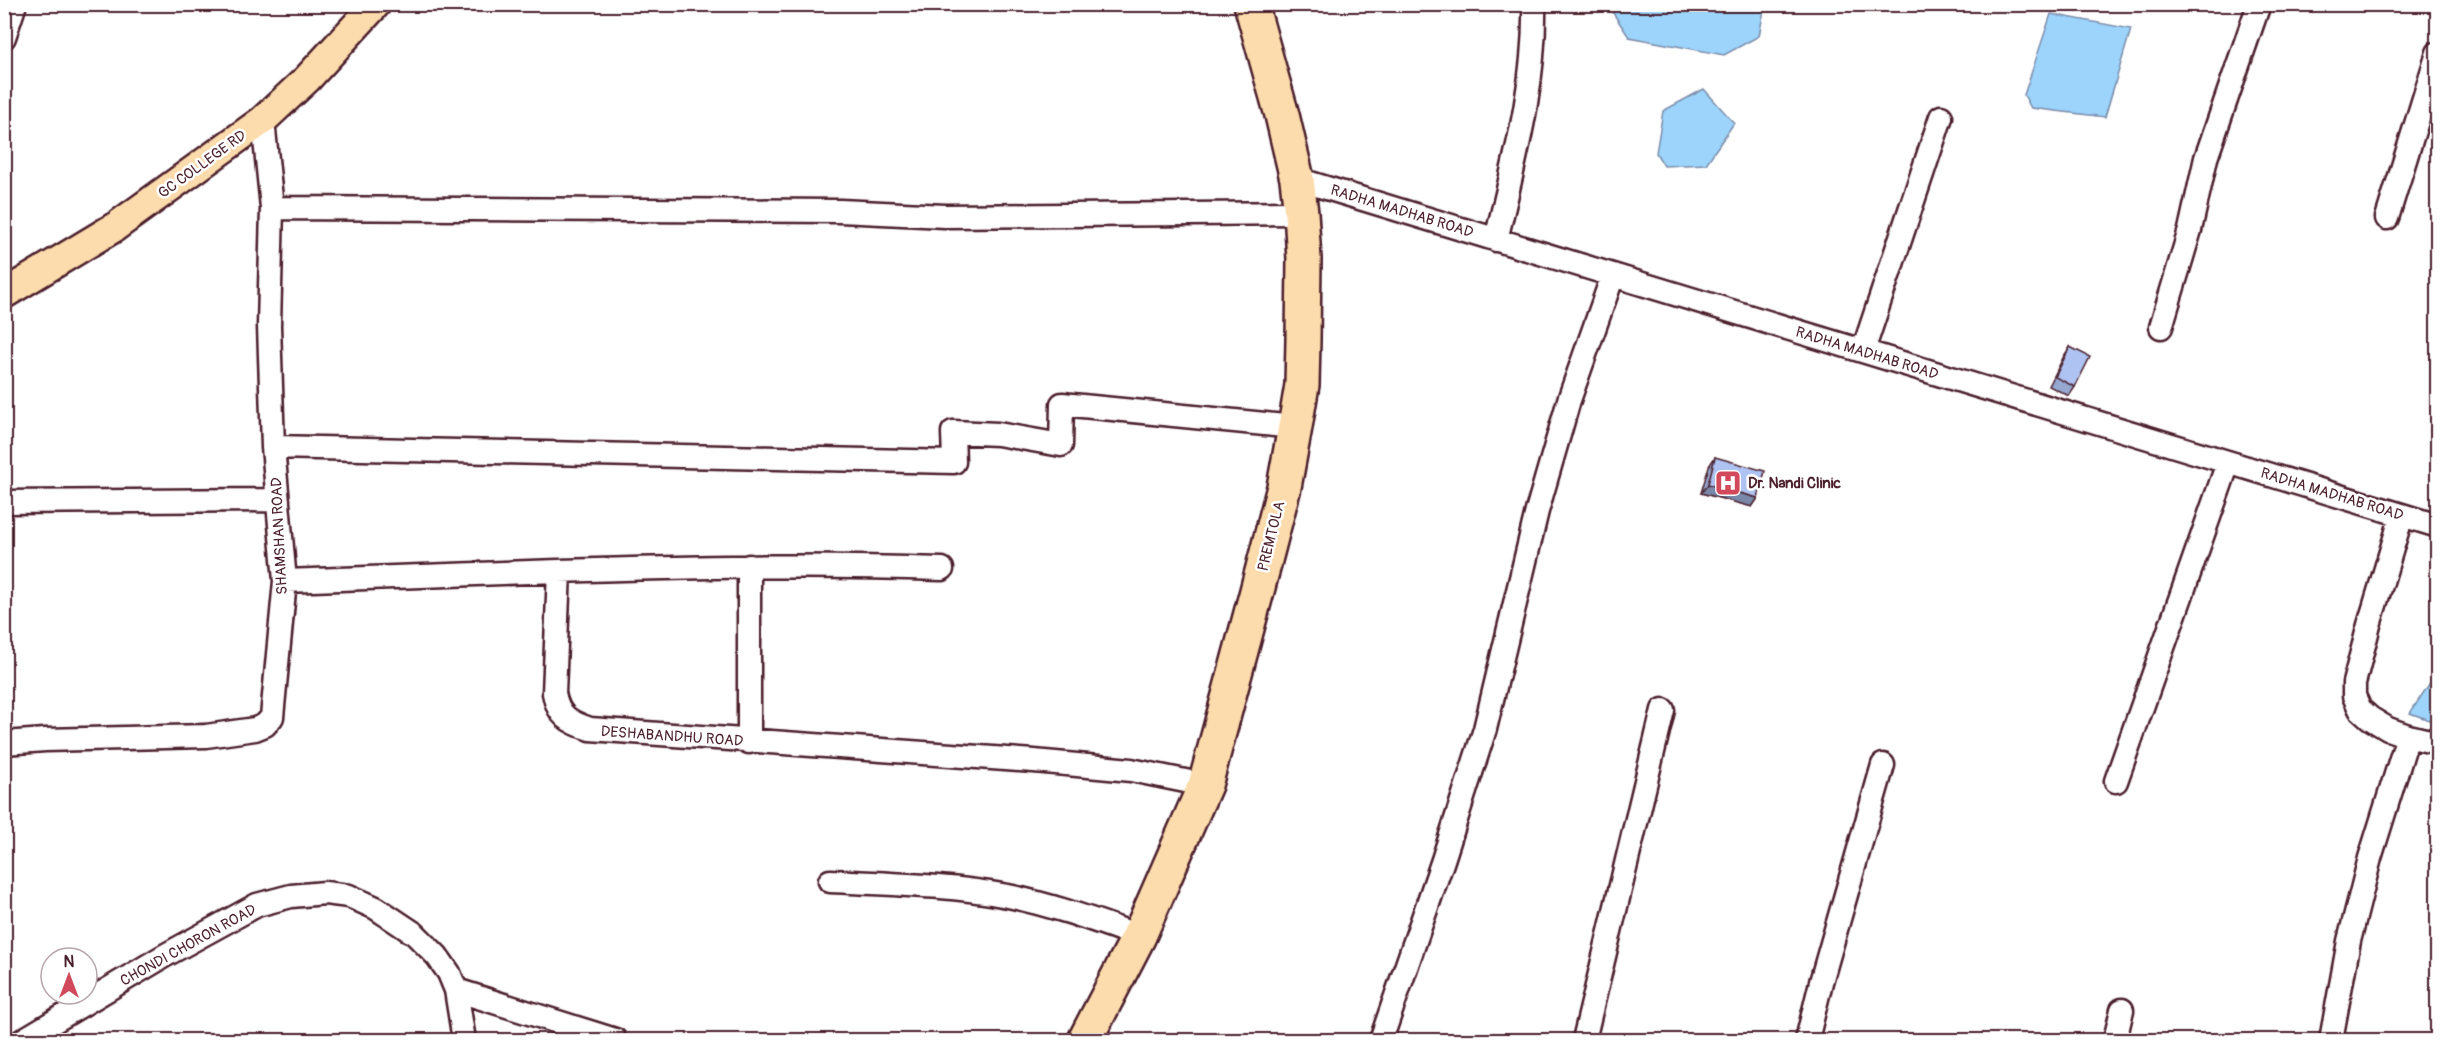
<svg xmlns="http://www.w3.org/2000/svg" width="2442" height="1045" font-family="Pangolin,sans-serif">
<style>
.water{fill:#9cd4fc;stroke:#7b8ca8;stroke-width:1.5}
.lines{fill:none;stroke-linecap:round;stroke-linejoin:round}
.minor-casing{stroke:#4a1f2b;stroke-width:27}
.major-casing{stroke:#4a1f2b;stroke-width:33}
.highway-casing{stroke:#4a1f2b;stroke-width:38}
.minor{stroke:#fff;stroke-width:22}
.major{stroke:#fcdcac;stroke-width:28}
.highway{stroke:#fcdcac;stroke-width:33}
.wall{fill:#96a8d0;stroke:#4a1f2b;stroke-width:1.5}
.shaded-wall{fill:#7a88a9;stroke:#4a1f2b;stroke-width:1.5}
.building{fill:#afc3f2;stroke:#4a1f2b;stroke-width:1.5}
.labels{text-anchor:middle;stroke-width:5;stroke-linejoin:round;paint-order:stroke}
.street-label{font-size:15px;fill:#4a1f2b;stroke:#fff}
.poi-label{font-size:15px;font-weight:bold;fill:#4a1f2b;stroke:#fff;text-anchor:start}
</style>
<rect width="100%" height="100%" fill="#fff"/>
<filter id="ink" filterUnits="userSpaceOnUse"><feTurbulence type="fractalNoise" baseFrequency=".0167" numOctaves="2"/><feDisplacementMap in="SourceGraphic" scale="12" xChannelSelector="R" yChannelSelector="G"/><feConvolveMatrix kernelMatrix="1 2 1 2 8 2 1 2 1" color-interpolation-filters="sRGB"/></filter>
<g filter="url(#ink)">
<path class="water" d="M1615,5V4L1765,5L1759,36L1724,55L1629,37L1613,13Z
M2051,14L2131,29L2105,117L2031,108L2024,95Z
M1704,89L1734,123L1706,164L1664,166L1656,153L1663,111Z
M2437,672L2438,723H2437L2410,713Z"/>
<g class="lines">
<defs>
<path id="minor" d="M4,37L15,4
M1297,179L2438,526
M272,208L840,211L945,216L1301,213
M2387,218L2438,53
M1496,240C1514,163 1536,84 1534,4
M2161,327L2190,230L2206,158L2259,4
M1863,351L1941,117
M273,447L954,462L953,432L998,434L1061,445L1062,404L1295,427
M4,502L278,500
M749,566V742
M559,571C687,567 814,564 942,569
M285,581L559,571L554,693C558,716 569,722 590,729L1034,761L1131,770L1205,785
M2408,736L2438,743
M4,743L45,740L206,736L255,729L265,725L272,717L285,581L273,447L269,326L272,208L263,120
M2116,781L2228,463
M830,881C889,884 950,885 1008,896C1053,905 1096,921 1139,936
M456,990L615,1040
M23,1040L164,956L257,905L291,896L325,893L349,896L376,908L415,934L437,956L449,973L456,990L464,1040
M1381,1040L1443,860L1485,729L1537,511L1569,400L1613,275
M1584,1040L1663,710
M1807,1040L1821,982L1883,765
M2115,1040L2122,1010
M2331,1040L2349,941L2370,858L2408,736L2388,729L2370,718L2360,709L2354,696V683L2369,625L2402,515"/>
<path id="major" d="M4,294L115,227L263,120L307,79L376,4"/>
<path id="highway" d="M1085,1040L1139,936L1205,785L1257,591L1284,487L1295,427L1302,385L1303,340L1304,259L1301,213L1297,179L1282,115L1251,4"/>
</defs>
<use href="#minor" class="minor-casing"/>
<use href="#major" class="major-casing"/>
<use href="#highway" class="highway-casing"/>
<use href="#minor" class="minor"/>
<use href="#major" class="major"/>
<use href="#highway" class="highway"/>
</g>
<path class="wall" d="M2070,347L2075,387L2069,396L2049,386L2064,356Z
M1715,457L1758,498L1752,507L1701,493L1709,466Z"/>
<path class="shaded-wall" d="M1708,484L1758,498L1752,507L1701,493Z"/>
<path class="building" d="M2070,347L2090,357L2075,387L2055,377Z
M1715,457L1765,471L1758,498L1708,484Z"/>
</g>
<defs>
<symbol id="hospital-square" viewBox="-11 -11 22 22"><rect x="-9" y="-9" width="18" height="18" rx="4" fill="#d1495b" stroke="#fff"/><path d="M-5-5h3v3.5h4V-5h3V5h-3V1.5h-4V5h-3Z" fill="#fff"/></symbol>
</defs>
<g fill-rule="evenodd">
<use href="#hospital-square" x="1713" y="468" width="30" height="30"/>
</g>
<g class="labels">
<g class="street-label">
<text transform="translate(202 164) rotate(-36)" y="5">GC COLLEGE RD</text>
<text transform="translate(1402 211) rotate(17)" y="5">RADHA MADHAB ROAD</text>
<text transform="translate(1867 353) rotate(17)" y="5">RADHA MADHAB ROAD</text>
<text transform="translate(2332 494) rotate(17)" y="5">RADHA MADHAB ROAD</text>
<text transform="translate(279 536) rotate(-93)" y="5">SHAMSHAN ROAD</text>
<text transform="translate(1271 536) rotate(-76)" y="5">PREMTOLA</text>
<text transform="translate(672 736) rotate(4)" y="5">DESHABANDHU ROAD</text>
<text transform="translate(188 945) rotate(-29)" y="5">CHONDI CHORON ROAD</text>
</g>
<g class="poi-label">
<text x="1748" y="488">Dr. Nandi Clinic</text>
</g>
</g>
<rect width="2442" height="1045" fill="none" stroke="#fff" stroke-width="24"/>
<rect x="12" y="12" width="2418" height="1021" fill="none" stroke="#4a1f2b" stroke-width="2" filter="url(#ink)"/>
<g transform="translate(69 976)"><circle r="28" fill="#ffffff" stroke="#b7a5aa" stroke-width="1.5"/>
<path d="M0-4.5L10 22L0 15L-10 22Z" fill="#d1495b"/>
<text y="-9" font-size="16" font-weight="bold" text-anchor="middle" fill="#4a1f2b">N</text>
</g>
</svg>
